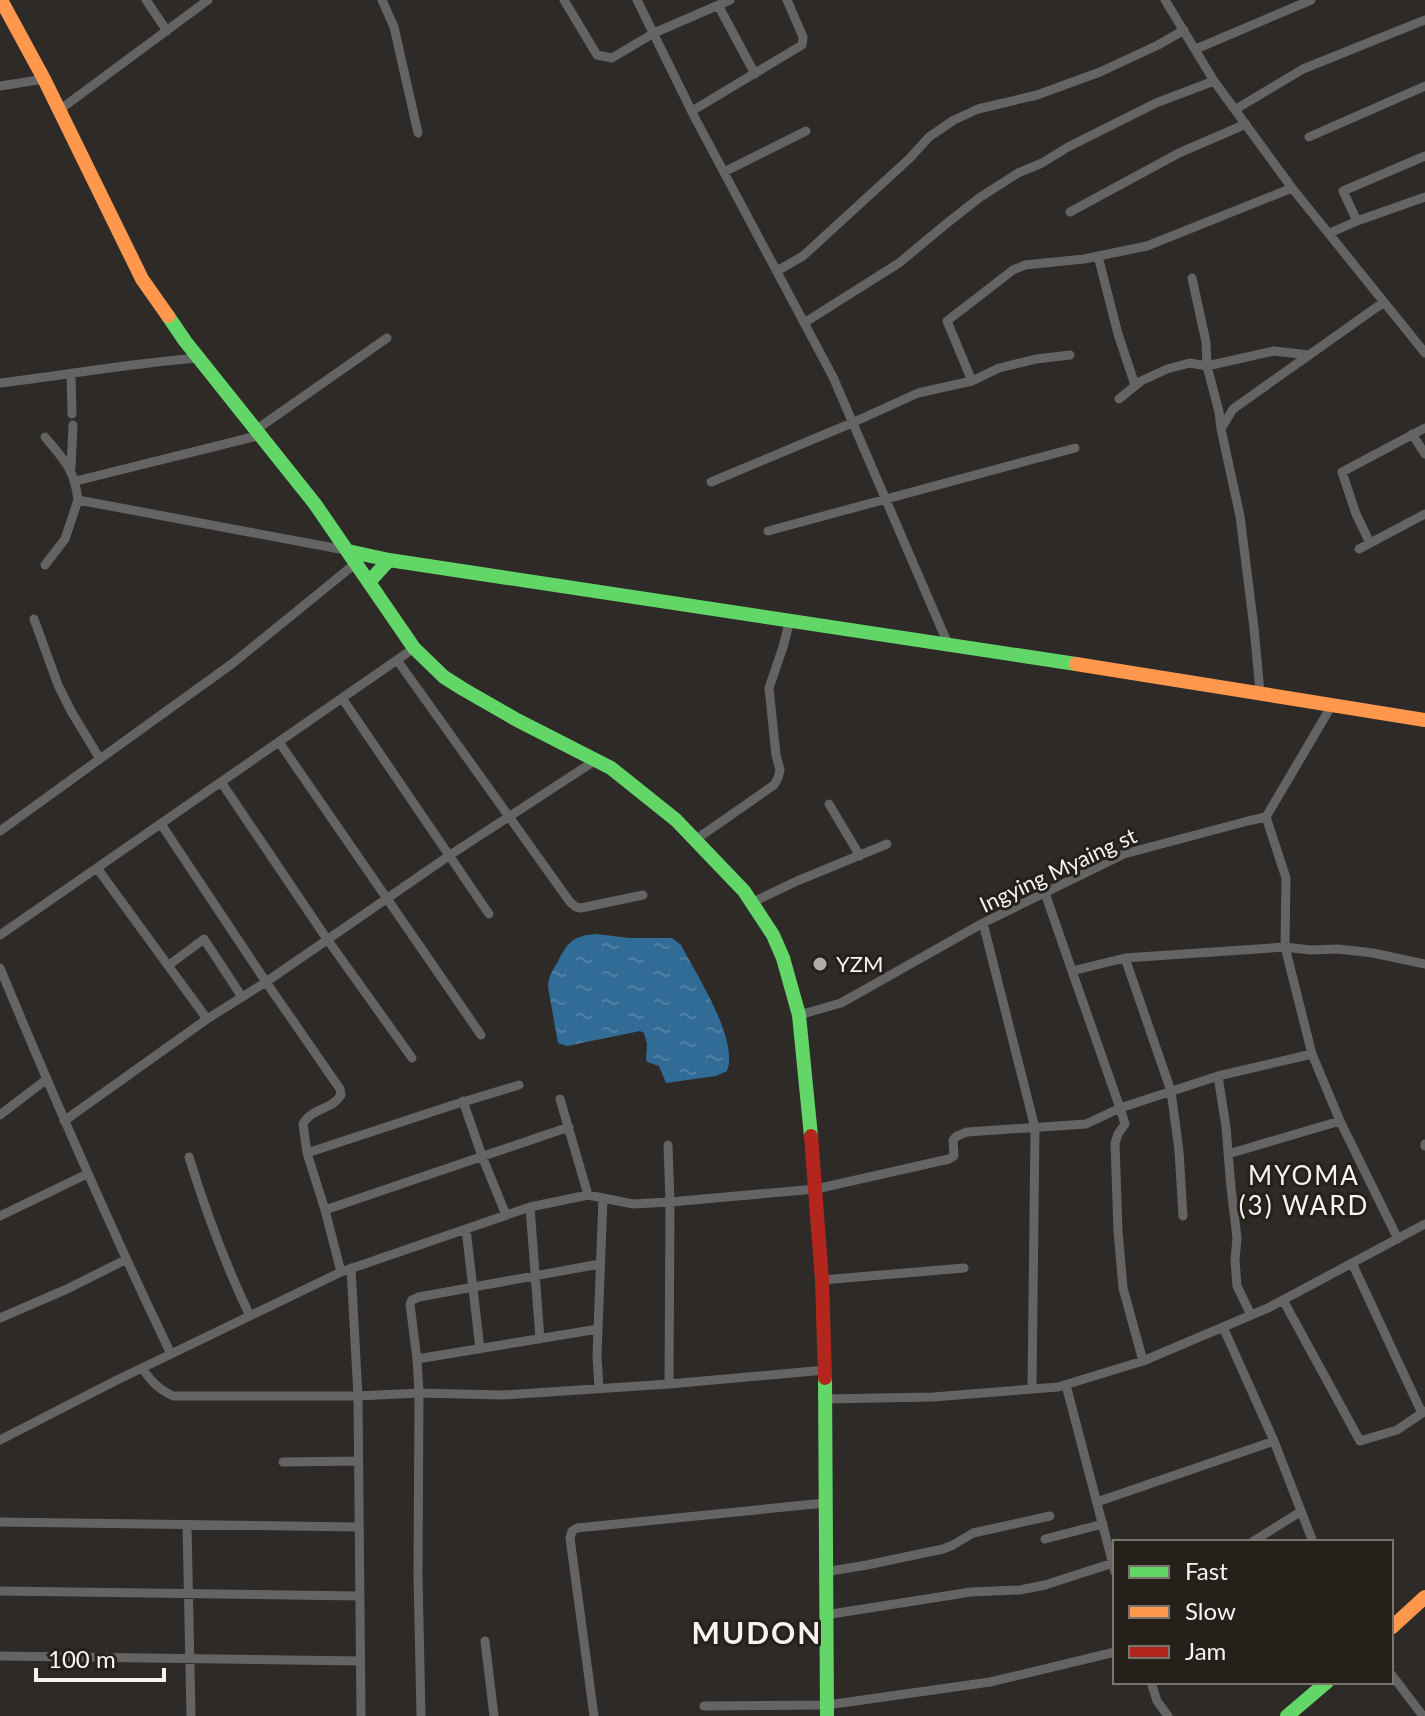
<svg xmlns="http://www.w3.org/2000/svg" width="1425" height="1716" font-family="Lato,sans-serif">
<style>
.water{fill:url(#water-ripples)}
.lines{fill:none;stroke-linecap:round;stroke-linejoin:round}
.street{stroke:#656464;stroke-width:9}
.fast{stroke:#63d668;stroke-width:14}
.slow{stroke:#ff974d;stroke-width:14}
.jam{stroke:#b3261e;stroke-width:14}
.poi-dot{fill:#b1adaa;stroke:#26201b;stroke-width:3}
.labels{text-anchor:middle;stroke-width:6;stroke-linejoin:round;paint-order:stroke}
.street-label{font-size:22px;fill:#f8f3f0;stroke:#26201b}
.poi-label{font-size:22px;fill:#f8f3f0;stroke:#26201b;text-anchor:start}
.quarter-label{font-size:26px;letter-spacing:2px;fill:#f8f3f0;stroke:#26201b}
.district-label{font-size:30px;font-weight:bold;letter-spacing:2px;fill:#f8f3f0;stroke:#26201b}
</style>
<defs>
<pattern id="water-ripples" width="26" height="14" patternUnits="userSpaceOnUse" patternTransform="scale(2)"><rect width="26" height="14" fill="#316c96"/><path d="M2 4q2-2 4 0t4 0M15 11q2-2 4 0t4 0" fill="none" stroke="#5081a5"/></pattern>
</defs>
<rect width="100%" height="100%" fill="#2d2a28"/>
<path class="water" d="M596,934L630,938H672L681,945C696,974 739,1039 727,1071L716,1076L666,1083L659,1066L647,1062L646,1058L647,1044L644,1033L640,1031L567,1046L558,1043L548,987C548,978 552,971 557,963C568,942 572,936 596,934Z"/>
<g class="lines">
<path class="street" d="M146,0L167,31
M382,0L394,27L418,133
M564,0L597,55L612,58L654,33L730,0
M637,0L695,118L833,377L948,644
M1165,0L1214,81L1292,188L1425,353
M718,5L755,74
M1196,49L1311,0
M0,86L44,79
M1236,109L1303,69L1425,20
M58,111L208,0
M692,111L802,45L803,37L787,0
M1309,137L1425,86
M724,172L806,131
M1070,212L1179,153L1246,124
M1357,221L1343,191L1425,156
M1330,233L1357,221L1425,197
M1098,256L1118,334L1135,385
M777,271L803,256L910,158L929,137L954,120L978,109L1037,95L1100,72L1158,45L1184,30
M1192,278L1206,342L1207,366L1219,412L1221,429
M804,323L899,263L946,224L979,198L1018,173L1042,163L1068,147L1156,103L1214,81
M71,374L72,414
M972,381L947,321L1013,270L1025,265L1084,259L1147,246L1292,188
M0,383C66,375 132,363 198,358
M1119,399L1141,381L1167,369L1190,363L1207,366L1274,351L1309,355
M257,429L387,338
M1412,434L1425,454
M45,437C64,460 74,468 78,500L345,550
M71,468L73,425
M76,481L261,435
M711,482L852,423L918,393L972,381L999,368L1036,359L1070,355
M768,531L1075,448
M1370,543L1356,514L1342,472L1425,428
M1359,549L1425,514
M45,565L65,539L78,500
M34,619L58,685L71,711L100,759
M414,648L397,660L570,902L576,907L581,908L643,895
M1260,692L1254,628L1240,516L1221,429L1233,409L1384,302
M342,698L489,914
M279,742L481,1035
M221,782L327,939L412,1058
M829,804L860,856
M1266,817L1286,878L1285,947L1312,1054L1340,1121L1398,1239
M161,824L266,982L340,1089L341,1095C332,1110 311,1108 303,1124L307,1153L325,1210L341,1272
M0,831L233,663L356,563
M695,840L774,785L778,778L780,770L776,755L769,688L783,647L790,620
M97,868L207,1019
M1045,893L1072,971
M753,902L797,881L887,844
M983,923L1035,1128L1032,1389
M0,935L397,660
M1125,958L1171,1091L1179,1151L1183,1216
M169,965L204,939L242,997
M0,968C54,1098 110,1227 171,1354
M799,1015L841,1003L983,923L1124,854L1248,821L1266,817L1332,705
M1312,1054L1218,1076L1120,1108L1072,971L1125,958L1285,947L1310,950L1338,949L1373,953L1425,964
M1218,1076L1226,1127L1231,1188L1237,1238L1235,1260L1237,1286L1251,1315
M560,1099L588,1195
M463,1101L482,1156L506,1215
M0,1115L47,1079
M64,1121L207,1019L266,982L450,855L596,760
M1425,1144V1146
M668,1145L670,1202L669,1384L825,1370
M307,1153L453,1105L519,1085
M1228,1154L1340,1121
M189,1157C206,1212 225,1264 250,1316
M530,1207L540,1339
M325,1210L569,1127
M0,1216L87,1174
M466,1229L480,1349
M1352,1263L1421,1411L1425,1412
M351,1268L358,1396L361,1716
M822,1280L964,1268
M1283,1300L1360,1441L1397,1430L1425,1411
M0,1318L67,1289L125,1260
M1223,1327L1274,1441L1313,1542
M417,1359L410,1304L412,1300L419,1297L600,1264
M142,1368C151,1381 158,1389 173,1396H358L419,1393L503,1395L669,1384
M1066,1385L1115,1572
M599,1389L597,1356L603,1198
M825,1399L933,1397L1058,1387L1143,1361L1268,1308L1425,1224
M0,1440L115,1381L341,1272L530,1207L588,1195L633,1204L670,1202L816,1189L949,1159L954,1156L953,1140L957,1136L967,1132L1086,1124L1120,1108L1125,1124L1118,1134L1115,1143L1118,1231L1123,1288L1143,1361
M283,1462L358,1461
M1097,1502L1274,1441
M0,1522L358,1527
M187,1525L191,1716
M1045,1539L1103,1524
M1252,1542L1300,1512
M825,1572L867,1565L943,1549L953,1545L973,1533L1050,1516
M0,1591L359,1596
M825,1615L971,1592L1020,1590L1045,1585L1113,1563
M485,1641L494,1716
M0,1656L360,1661
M1391,1674L1423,1716
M1151,1682L1157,1701L1168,1716
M704,1706L827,1705L990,1682L1115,1652
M421,1716L418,1576L419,1393L417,1359L598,1329
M594,1716L570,1538L572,1531L577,1528L825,1503"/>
<path class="fast" d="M168,316L185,341L315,504L414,648L444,677L463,689L517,720L611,768L676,820L744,891L773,935L783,958L799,1015L811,1136
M348,551L389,560L1076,664
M369,582L389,560
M825,1378L827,1716
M1287,1716L1327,1682"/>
<path class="slow" d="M1,0L44,79L142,279L168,316
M1076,664L1425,720
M1391,1628L1425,1597"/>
<path class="jam" d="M811,1136L822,1280L825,1378"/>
</g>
<circle class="poi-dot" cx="820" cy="964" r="8"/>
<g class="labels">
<g class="street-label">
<text transform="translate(1058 870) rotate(-25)" y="8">Ingying Myaing st</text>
</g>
<g class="poi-label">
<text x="836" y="972">YZM</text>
</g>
<g class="quarter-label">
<text x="1304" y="1185">MYOMA<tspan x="1304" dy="30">(3) WARD</tspan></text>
</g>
<g class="district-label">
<text x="757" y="1644">MUDON</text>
</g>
</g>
<rect x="1113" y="1540" width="280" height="144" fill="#26201b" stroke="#7a7470" stroke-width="2"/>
<rect x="1129" y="1566" width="40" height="12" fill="#63d668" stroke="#7a7470" stroke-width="2"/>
<text x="1185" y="1580" font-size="24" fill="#f8f3f0">Fast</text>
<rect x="1129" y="1606" width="40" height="12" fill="#ff974d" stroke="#7a7470" stroke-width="2"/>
<text x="1185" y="1620" font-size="24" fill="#f8f3f0">Slow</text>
<rect x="1129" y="1646" width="40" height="12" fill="#b3261e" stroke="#7a7470" stroke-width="2"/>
<text x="1185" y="1660" font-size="24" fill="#f8f3f0">Jam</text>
<path d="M36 1668v12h128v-12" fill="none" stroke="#f8f3f0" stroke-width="4"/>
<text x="48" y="1668" font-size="24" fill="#f8f3f0" stroke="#26201b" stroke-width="6" paint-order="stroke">100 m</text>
</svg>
